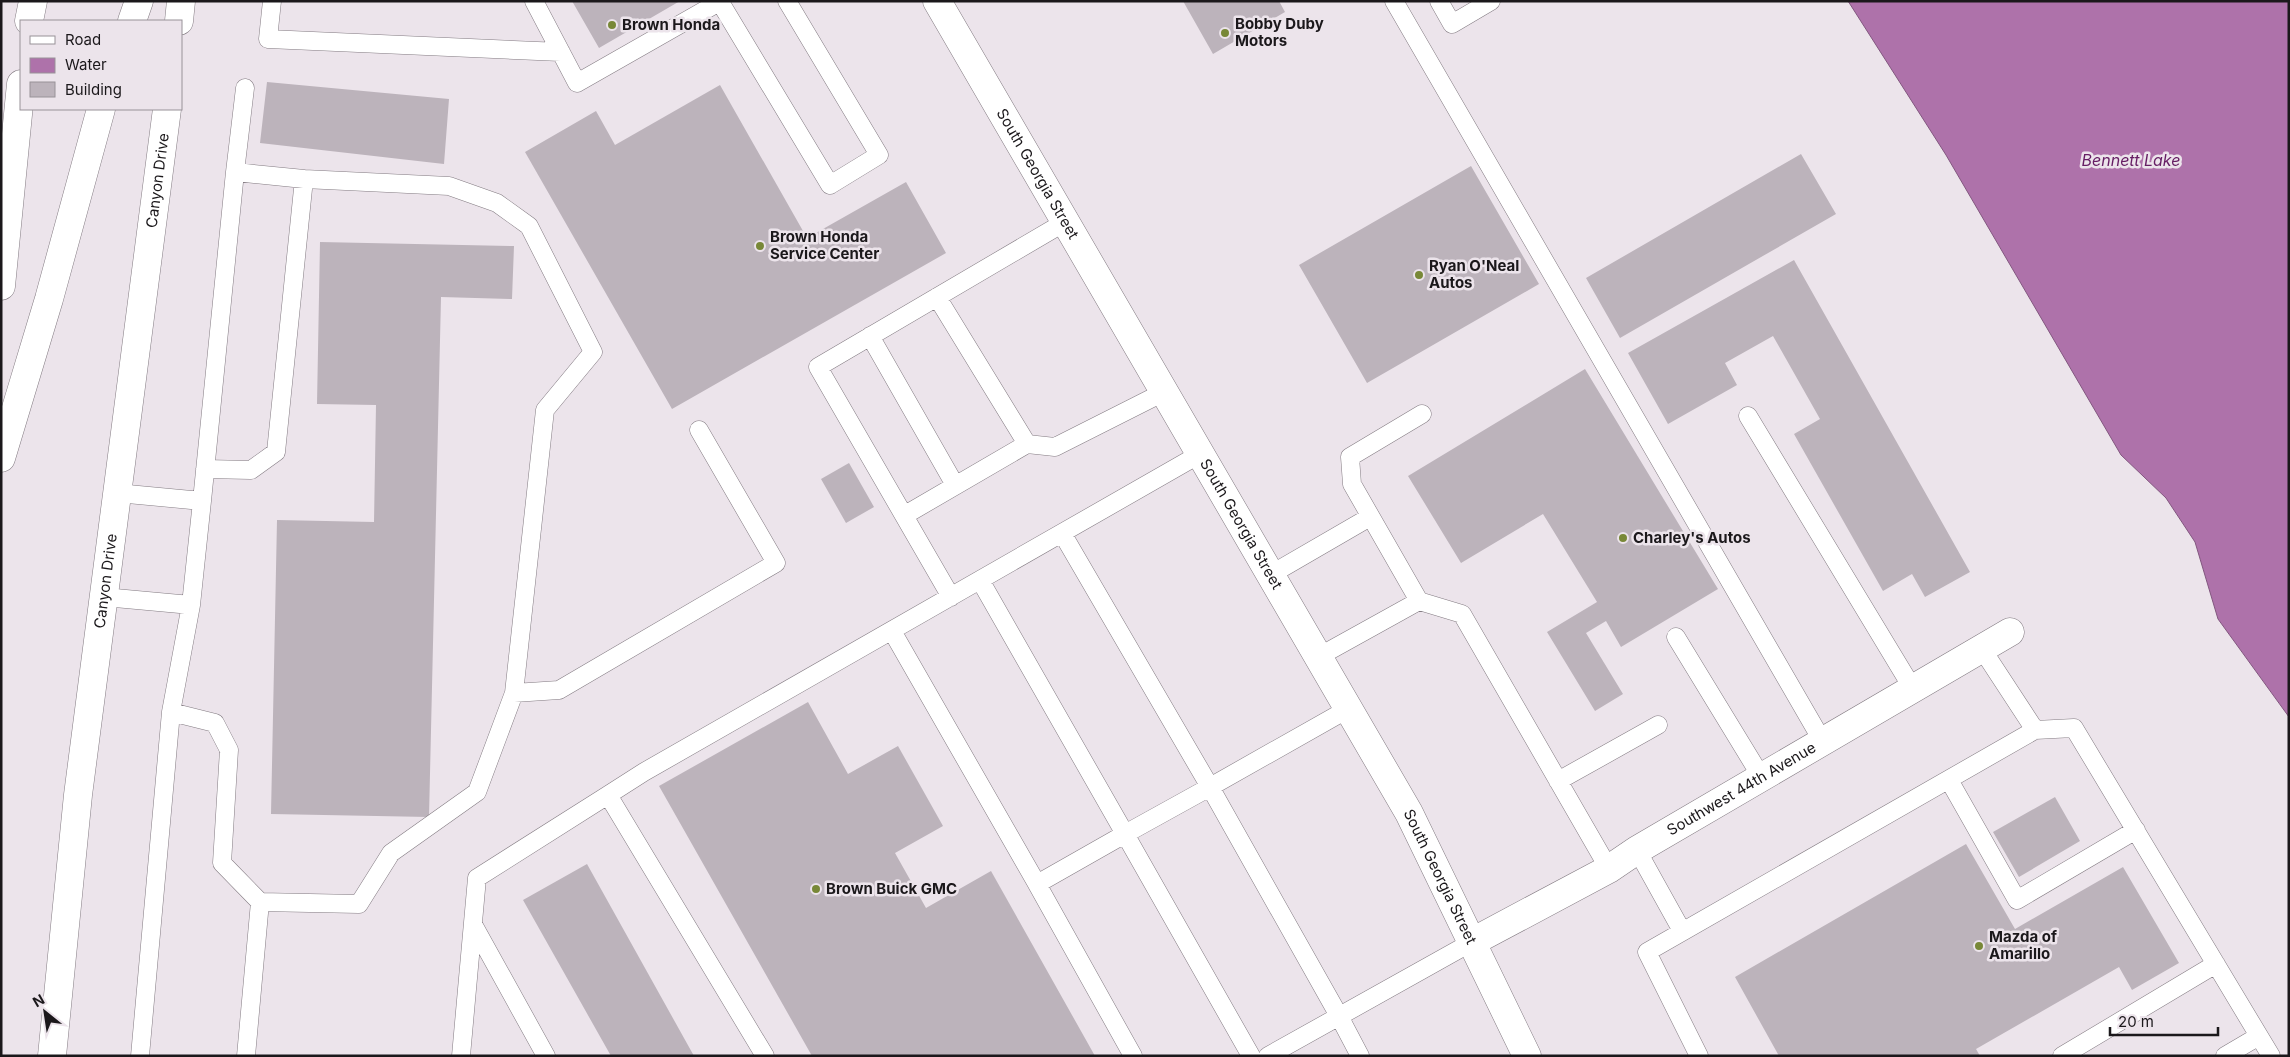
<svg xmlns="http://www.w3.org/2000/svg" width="2290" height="1057" font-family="Inter,sans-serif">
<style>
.water{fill:#ae72aa;stroke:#82577f}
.building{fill:#bcb3bb}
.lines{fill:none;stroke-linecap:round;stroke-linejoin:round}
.service-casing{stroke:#837b82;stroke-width:19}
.minor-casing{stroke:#837b82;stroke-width:29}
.secondary-casing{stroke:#837b82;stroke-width:29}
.motorway-casing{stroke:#837b82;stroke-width:29}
.service{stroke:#fff;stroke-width:18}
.minor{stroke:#fff;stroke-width:28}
.secondary{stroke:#fff;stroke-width:28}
.motorway{stroke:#fff;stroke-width:28}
.poi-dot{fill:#788837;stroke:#ece4eb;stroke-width:2}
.labels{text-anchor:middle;stroke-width:5;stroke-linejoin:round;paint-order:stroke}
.poi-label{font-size:15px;font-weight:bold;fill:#1b181b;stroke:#ece4eb;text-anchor:start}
.street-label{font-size:15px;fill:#1b181b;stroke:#ece4eb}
.water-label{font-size:16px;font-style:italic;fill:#661d64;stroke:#ece4eb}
</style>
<rect width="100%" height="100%" fill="#ece4eb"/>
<path class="water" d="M1848,1H2289V717L2218,619L2195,542L2166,498L2121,455L1946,155Z"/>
<path class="building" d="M572,1H680L599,48Z
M1183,1H1279L1285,12L1213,54Z
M267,82L449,99L444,164L260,143Z
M720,85L807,238L906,182L946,253L672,409L525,152L596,111L615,145Z
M1801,154L1836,214L1620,338L1586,278Z
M1471,166L1539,284L1367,383L1299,265Z
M320,242L514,246L512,299L441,297L429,817L271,814L277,520L374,522L376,405L317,404Z
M1794,260L1970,572L1925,597L1912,574L1883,591L1794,434L1820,419L1773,336L1725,363L1737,385L1668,424L1628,353Z
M1585,369L1718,589L1621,647L1606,621L1586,633L1623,694L1595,711L1547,632L1597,602L1543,514L1461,563L1408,476Z
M849,463L874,507L846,523L821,479Z
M808,702L848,774L898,746L943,826L895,853L926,908L991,871L1095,1056H812L659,786Z
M2055,797L2080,841L2019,877L1993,832Z
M1966,844L2015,929L2123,867L2179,963L2132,990L2119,967L1976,1049L1980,1056H1779L1735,977Z
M587,864L694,1056H611L523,900Z"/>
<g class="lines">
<defs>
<path id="service" d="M272,1L268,39L561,52
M534,1L577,83L721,1
M1394,1L1823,742
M1439,1L1452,24L1491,1
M720,2L830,185L879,155L787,1
M235,172L245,88
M304,179L449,186L497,203L529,226L593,352L545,410L514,693L559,690L776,563L699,430
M870,336L955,485
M1422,414L1350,457L1352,484L1419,601L1462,614L1609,869
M1748,416L1913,689
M1027,444L1055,447L1164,392
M202,501L235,172L304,179L276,452L251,470L205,469
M905,515L1027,444L937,297
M1062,533L1210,787L1348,709
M1270,575L1370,517
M104,597L191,605L202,501L117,493
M951,597L818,367L1065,222
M191,605L171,712L215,723L229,750L222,863L260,902L359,904L391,853L477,792L514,693
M892,631L1037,884L1125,834L980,580
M1676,637L1762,778
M1982,649L2035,730
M1318,657L1419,601
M1949,780L2017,900L2136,830
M1558,781L1658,725
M1637,850L1682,931
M1037,884L1133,1056
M474,926L546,1056
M140,1056L171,712
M246,1056L260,902
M461,1056L477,878L608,795
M765,1056L608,795L644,772L1200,454
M1251,1056L1125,834L1210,787L1339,1016L1360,1056
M1268,1056L1472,942
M1699,1056L1647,952L2035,730L2074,728L2271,1056
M2062,1056L2216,964
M2225,1056L2259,1036"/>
<g id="minor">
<path id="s1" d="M1472,942L1609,869L1637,850L2010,632"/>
</g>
<g id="secondary">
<path id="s2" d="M937,1L1409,813L1527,1056"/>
<path d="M179,21L181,1"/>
<path id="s3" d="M52,1056L78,795L167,109"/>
</g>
<path id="motorway" d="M29,21L33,1
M132,21L139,1
M1,286L21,84
M1,458L49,299L101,109"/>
</defs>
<use href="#service" class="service-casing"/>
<use href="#minor" class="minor-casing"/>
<use href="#secondary" class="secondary-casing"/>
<use href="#motorway" class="motorway-casing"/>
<use href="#service" class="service"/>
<use href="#minor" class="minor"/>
<use href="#secondary" class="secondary"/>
<use href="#motorway" class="motorway"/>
</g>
<g class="poi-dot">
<circle cx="612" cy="25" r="5"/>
<circle cx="1225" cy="33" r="5"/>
<circle cx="760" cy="246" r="5"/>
<circle cx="1419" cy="275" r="5"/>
<circle cx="1623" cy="538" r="5"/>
<circle cx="816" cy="889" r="5"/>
<circle cx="1979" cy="946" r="5"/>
</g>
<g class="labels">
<g class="poi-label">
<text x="1235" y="29">Bobby Duby<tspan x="1235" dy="17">Motors</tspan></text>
<text x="622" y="30">Brown Honda</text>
<text x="770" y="242">Brown Honda<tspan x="770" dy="17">Service Center</tspan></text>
<text x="1429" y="271">Ryan O'Neal<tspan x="1429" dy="17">Autos</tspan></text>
<text x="1633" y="543">Charley's Autos</text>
<text x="826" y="894">Brown Buick GMC</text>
<text x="1989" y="942">Mazda of<tspan x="1989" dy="17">Amarillo</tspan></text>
</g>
<g class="street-label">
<text dy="5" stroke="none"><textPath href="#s2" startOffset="200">South Georgia Street</textPath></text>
<text dy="5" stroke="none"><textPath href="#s3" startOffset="882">Canyon Drive</textPath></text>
<text dy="5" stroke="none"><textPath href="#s2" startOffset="605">South Georgia Street</textPath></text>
<text dy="5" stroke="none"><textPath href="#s3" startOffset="478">Canyon Drive</textPath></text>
<text dy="5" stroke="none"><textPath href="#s1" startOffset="310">Southwest 44th Avenue</textPath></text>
<text dy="5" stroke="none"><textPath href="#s2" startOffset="1010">South Georgia Street</textPath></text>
</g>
<g class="water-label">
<text x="2131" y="166">Bennett Lake</text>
</g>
</g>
<rect width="2290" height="1057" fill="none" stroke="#1b181b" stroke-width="5"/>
<rect x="20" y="20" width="162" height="90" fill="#ece4eb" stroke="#989298"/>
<rect x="30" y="36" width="25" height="8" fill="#ffffff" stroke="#989298"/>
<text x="65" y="45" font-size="15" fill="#1b181b">Road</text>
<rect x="30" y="58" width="25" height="15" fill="#ae72aa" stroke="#989298"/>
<text x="65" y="70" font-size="15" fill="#1b181b">Water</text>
<rect x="30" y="82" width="25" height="15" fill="#bcb3bb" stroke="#989298"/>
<text x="65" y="95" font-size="15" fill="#1b181b">Building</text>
<g transform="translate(45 1012) rotate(330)" stroke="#ece4eb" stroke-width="4" paint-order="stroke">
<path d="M0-4L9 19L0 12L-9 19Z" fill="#1b181b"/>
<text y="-8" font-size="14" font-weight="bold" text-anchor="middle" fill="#1b181b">N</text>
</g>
<path d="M2110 1027v8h108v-8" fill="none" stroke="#1b181b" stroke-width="2.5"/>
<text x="2118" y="1027" font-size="15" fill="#1b181b" stroke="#ece4eb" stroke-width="4" paint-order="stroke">20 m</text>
</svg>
